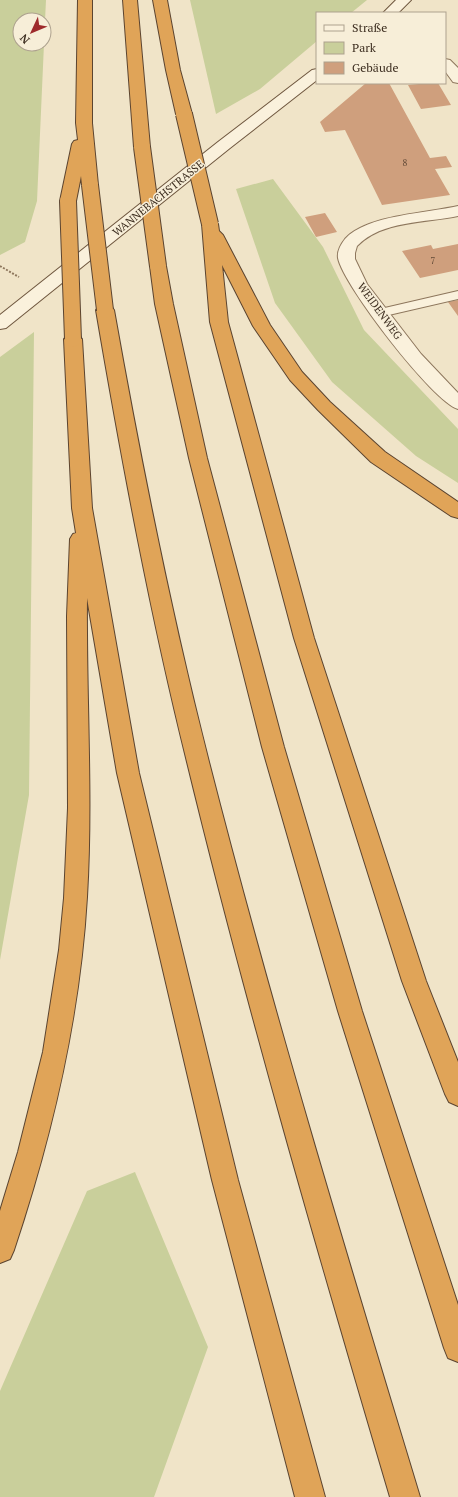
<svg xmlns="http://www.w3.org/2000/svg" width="458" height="1497" font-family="'PT Serif',serif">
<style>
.green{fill:#c9cf9b}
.building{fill:#cf9f7d}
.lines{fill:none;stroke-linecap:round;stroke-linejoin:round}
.service-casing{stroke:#8d765c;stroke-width:2}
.minor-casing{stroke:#8d765c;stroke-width:2}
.secondary-casing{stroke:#6f573f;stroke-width:2}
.motorway-casing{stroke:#5b4430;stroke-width:2}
.path{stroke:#8d765c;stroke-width:2;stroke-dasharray:2 1.5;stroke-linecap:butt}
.service{fill:#faf1dc;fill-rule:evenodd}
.minor{fill:#faf1dc;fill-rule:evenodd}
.secondary{fill:#faf1dc;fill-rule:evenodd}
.motorway{fill:#e0a458;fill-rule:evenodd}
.motorway-bridge-casing{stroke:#5b4430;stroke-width:18;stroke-linecap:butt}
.motorway-bridge{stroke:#e0a458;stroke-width:16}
.labels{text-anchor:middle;stroke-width:3;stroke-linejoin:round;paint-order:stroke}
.far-number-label{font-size:9px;fill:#624a37}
.far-street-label{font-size:11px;fill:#3d2e20;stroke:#f7eed8}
</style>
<rect width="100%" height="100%" fill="#f0e4c8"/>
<path class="green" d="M0,0H46L44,42V20H20V44H44L37,201L25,242L0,255Z
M190,0H367L351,13H317V41L260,89L216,114Z
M273,179L323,247L364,330L458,429V483L416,456L332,382L275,303L236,189Z
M34,332L29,795L0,960V357Z
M135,1172L208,1347L154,1497H0V1391L87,1191Z"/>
<path class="building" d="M366,83H389L430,158L446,156L452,167L435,169L450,195L382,205L345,130L325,132L320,122Z
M429,83H438L451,105L421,109L408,85Z
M325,213L337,232L316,237L305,217Z
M458,244V270L420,278L402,251L431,245L433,249Z
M458,300V316L448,302Z"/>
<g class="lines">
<defs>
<path id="service" d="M458,291V299L380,317L376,316L374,313L376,310Z"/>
<path id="minor" d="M445,59L450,60L458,68V83L453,82L445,71Z
M458,206V216C426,223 382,220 357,246L355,253V259L367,284L421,354L458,393V409C433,402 343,285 338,258C337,251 341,244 345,239C366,215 428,213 458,206Z"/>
<path id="secondary" d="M396,0H411L398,13H383Z
M317,69V80L230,148L6,328L0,329V315L218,142L312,70Z"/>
<path id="motorway" d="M78,0H92V123L98,185L96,188L90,190L84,188L82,185L81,176L76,201L74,204L68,206L62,204L60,201L72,144L74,141L78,140L76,123Z
M123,0H137L150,147L148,150L142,152L136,150L134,147Z
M153,0H167L180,70L192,114L189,117L184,119L179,117L176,114L166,70Z
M210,219L216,221L218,224L219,231L223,235L270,325L302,372L330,402L385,452L458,502V518L451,516L371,462L318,410L290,380L253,326L222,265L228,322L314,638L426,981L458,1062V1106L449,1102L445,1094L402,981L294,638L210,322L202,224L204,221Z
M158,261L164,262L166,266L173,304L207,458L284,747L362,1011L458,1305V1362L448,1358L444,1348L338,1011L262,747L189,458L155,304L150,266L152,262Z
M105,305L111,306L114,310C141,462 171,613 209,762C272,1009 346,1253 420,1497H390C318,1253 247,1009 187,762C150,613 122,462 96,310L99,306Z
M73,333L79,335L82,339L92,508L139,773L238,1180L325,1497H295L212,1180L117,773L87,598C86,698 93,797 87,897C80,1018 52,1136 14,1250L10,1259L0,1263V1211L18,1152L43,1052L59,950L64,898L68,808L67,616L70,539L73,534L76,533L72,508L64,339L67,335Z"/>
</defs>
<use href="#service" class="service-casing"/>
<use href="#minor" class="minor-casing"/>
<use href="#secondary" class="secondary-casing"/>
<use href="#motorway" class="motorway-casing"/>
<path class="path" d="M0,266L19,277"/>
<use href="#service" class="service"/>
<use href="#minor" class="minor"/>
<use href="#secondary" class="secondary"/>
<use href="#motorway" class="motorway"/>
<defs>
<path id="motorway-bridge" d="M184,114L210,224
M142,147L158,266
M90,185L105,310
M68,201L73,339"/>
</defs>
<use href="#motorway-bridge" class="motorway-bridge-casing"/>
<use href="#motorway-bridge" class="motorway-bridge"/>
</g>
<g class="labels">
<g class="far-number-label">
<text x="405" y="166">8</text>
<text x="433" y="264">7</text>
</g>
<g class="far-street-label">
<text transform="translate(158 198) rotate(-39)" y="4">WANNEBACHSTRASSE</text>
<text transform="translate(380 311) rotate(54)" y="4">WEIDENWEG</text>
</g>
</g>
<rect x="316" y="12" width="130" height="72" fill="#f7eed8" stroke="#ada18e"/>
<rect x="324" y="25" width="20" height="6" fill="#faf1dc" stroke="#ada18e"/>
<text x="352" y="32" font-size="12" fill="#3d2e20">Straße</text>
<rect x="324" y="42" width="20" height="12" fill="#c9cf9b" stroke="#ada18e"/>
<text x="352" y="52" font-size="12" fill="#3d2e20">Park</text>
<rect x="324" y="62" width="20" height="12" fill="#cf9f7d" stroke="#ada18e"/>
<text x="352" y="72" font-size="12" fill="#3d2e20">Gebäude</text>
<g transform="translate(32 32) rotate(226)"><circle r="19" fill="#f7eed8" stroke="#ada18e"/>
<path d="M0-3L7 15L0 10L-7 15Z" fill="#9e2a2b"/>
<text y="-6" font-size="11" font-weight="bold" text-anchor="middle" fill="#3d2e20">N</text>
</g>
</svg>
